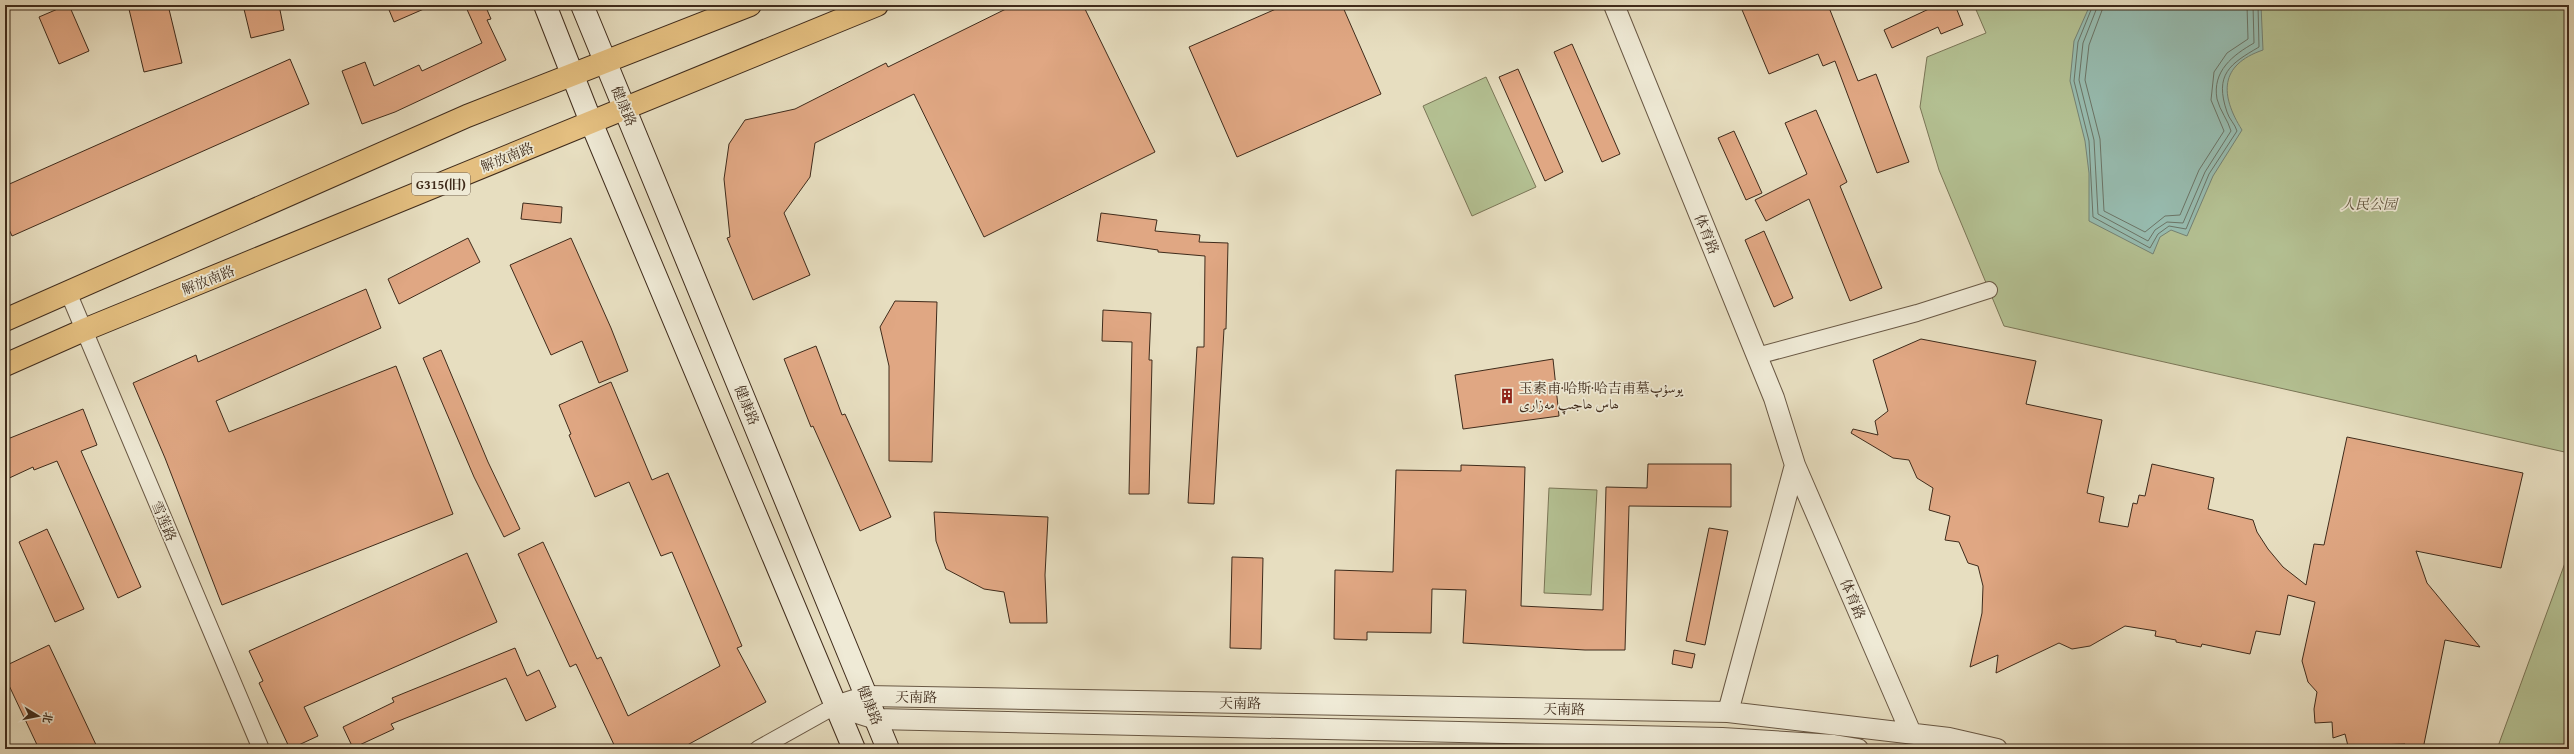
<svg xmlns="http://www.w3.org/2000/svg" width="2574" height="754" font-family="'Gentium Book Plus',Amiri,'Noto Serif SC',serif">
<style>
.green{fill:#b4c193;stroke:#7a7657}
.water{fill:#97bcb0;stroke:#748274}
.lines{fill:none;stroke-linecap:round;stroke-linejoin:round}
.shore{stroke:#6b7466;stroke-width:1}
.building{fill:#e0a783;stroke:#3f2b1b}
.minor-casing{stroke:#695844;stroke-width:18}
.tertiary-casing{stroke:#695844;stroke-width:22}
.secondary-casing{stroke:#3f2b1b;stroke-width:24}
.primary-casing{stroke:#3f2b1b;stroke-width:24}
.minor{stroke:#efead6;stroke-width:16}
.tertiary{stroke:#efead6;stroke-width:20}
.secondary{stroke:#efead6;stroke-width:22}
.primary{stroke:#e4bf80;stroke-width:22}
.labels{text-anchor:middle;stroke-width:3.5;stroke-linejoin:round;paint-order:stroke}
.shield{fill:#efead6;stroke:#746453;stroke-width:1}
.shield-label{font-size:13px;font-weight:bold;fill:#3f2b1b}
.street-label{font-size:14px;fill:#3f2b1b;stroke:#efead6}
.park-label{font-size:14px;font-style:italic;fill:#5c5039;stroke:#efead6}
.poi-label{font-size:14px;fill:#3f2b1b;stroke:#efead6;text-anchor:start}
</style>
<rect width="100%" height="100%" fill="#e7dec0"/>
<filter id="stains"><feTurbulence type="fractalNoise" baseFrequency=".005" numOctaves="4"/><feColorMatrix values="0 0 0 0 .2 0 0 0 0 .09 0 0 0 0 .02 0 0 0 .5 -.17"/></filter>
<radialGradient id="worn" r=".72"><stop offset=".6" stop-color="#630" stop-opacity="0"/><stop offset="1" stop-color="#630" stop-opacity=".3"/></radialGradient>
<path class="green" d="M1974,5H2569V453L2004,326L1939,170L1920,107L1927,57L1986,33Z
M1486,77L1536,187L1472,216L1423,106Z
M1549,488L1597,490L1591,595L1544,593Z
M2569,552V749H2497Z"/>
<path class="water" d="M2090,5H2261L2263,50C2219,65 2220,95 2242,130L2213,176L2187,236L2171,230L2160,237L2153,254L2089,221V173L2085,141L2070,81L2074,41Z"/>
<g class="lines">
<path class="shore" d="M2093,5L2078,42L2074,81L2089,141L2093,217L2150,248L2158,234L2169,226L2186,229L2209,174L2237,131C2235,124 2229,119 2227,112C2214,74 2230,64 2259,47L2258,5
M2098,5L2083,43L2079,80L2094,140L2098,214L2148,241L2155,230L2167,222L2183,223L2205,172L2231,131C2228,120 2220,111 2217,99C2212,71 2233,55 2254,43L2253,5
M2104,5L2089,45L2085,80L2100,139L2104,211L2145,232L2165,216L2180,215L2199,170L2224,131L2211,100L2214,72L2227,53L2248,39L2247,5"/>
</g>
<path class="building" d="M67,5H69L89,51L59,64L39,17Z
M128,5H168L182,63L144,72Z
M243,5H279L284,30L251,38Z
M387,5H433L394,22Z
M465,5H485L491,19L487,20L506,60L395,112L362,124L342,71L365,62L374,86L419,65L422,71L482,43Z
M1014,5H1083L1155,152L984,237L914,94L815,143L810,177L784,213L810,275L753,300L727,238L730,237L724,179L729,144L745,120L795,109L886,63L888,67Z
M1285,5H1342L1381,94L1237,157L1189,47Z
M1740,5H1828L1858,81L1876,74L1909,162L1877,173L1835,61L1823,66L1818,54L1769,74Z
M1929,5H1955L1963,25L1941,34L1938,27L1892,48L1884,30L1931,8Z
M1572,44L1620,154L1602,162L1554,52Z
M290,59L309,104L12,236L5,221V186Z
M1518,69L1563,172L1545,181L1499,77Z
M1816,110L1847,182L1840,186L1882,288L1850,301L1809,199L1766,221L1755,200L1807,174L1785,123Z
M1734,131L1762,193L1746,200L1718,138Z
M523,203L562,207L561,223L521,219Z
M1101,213L1157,220L1155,231L1200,235L1199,242L1228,243L1226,329H1224L1214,504L1188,503L1197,347H1204L1205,256L1158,252V250L1097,241Z
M1764,231L1793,298L1774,307L1745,240Z
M468,238L480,262L399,304L388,279Z
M571,238L611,328L628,371L599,383L582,341L551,355L510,265Z
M366,289L381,328L216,401L229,432L396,366L453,514L222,605L165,458L133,383L196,355L198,362Z
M895,301L937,302L932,462L889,461V366L880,327Z
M1103,310L1151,313L1149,360H1152L1149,494H1129L1132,342L1102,341Z
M1921,339L2036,361L2026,404L2102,420L2087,493L2104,497L2099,522L2128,527L2133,503L2137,504L2139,495L2145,496L2152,464L2214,478L2208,509L2253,520L2257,532L2268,549L2283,567L2306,585L2314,544L2324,545L2347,437L2523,473L2501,568L2416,551L2427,583L2480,647L2445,640L2423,749H2404L2405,744L2348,746L2345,734L2333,738L2332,722L2315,723L2314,709L2317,692L2308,682L2302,661L2315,602L2288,595L2280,635L2256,631L2250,654L2202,644L2201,647L2176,642V640L2155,636L2156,631L2125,626L2090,646L2072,649L2059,643L1996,673L1998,655L1970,667L1982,613L1983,586L1978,566L1968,563L1959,542L1945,540L1950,516L1929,510L1933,488L1917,478L1909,460L1893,458L1851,433L1853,429L1878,435L1875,421L1888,411L1873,360Z
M816,346L842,415L845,414L891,517L860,531L813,426L811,427L784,359Z
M441,350L488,462L520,529L504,537L474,477L423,358Z
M1553,359L1559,416L1463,429L1455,375Z
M611,382L652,480L668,473L742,646L737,648L766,702L680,749H616L576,664L570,667L518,554L543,542L597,659L601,657L628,716L720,666L672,552L661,556L629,482L595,497L569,435L571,434L559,405Z
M83,409L97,445L81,451L141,587L118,598L57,461L34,470L33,467L5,480V440Z
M1648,464H1731V507L1629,506L1625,650H1585L1463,643L1466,590L1432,589L1431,633L1367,632V640L1334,639L1335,570L1393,572L1396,470L1461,471V465L1525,467L1521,606L1603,610L1606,487L1647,488Z
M934,512L1048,517L1045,575L1047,623H1010L1004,592L984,589L946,569L936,541Z
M1709,528L1728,531L1705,645L1686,641Z
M47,529L84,609L55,622L19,542Z
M467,553L497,622L304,707L318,736L290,749L259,683L263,681L249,651Z
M1232,557L1263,558L1261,649L1230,648Z
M49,645L98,749H39L5,677V666Z
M515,648L527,676L539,670L556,707L526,721L506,678L391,724L394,729L353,748L343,727L394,702L392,698Z
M1674,650L1695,654L1692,668L1672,664Z"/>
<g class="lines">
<defs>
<path id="minor" d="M68,292L261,749
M1757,356L1917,313L1989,290
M758,749L835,706"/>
<path id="tertiary" d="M1614,5L1774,398L1795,465L1728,712
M1795,465L1911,733
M835,706L867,696L1728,712L1949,738L1997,749
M835,706L876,719L1722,738L1834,745L1858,749"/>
<path id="secondary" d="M545,5L591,122L854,749
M582,5L888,749"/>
<path id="primary" d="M5,320L467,116L750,5
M5,365L84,330L877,5"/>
</defs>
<use href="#minor" class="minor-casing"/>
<use href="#tertiary" class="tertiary-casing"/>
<use href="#secondary" class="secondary-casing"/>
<use href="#primary" class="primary-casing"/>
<use href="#minor" class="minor"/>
<use href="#tertiary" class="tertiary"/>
<use href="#secondary" class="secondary"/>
<use href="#primary" class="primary"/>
</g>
<defs>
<symbol id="building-bare" viewBox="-9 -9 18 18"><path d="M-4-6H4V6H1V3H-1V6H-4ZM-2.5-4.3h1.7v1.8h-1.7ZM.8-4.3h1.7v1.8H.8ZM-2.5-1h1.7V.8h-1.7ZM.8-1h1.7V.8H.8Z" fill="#8f2418" stroke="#efead6" stroke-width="2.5" paint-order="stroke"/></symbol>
</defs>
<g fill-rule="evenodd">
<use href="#building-bare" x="1496" y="385" width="22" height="22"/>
</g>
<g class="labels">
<rect class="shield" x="412" y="173" width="58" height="22" rx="3"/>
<g class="shield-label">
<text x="441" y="189">G315(旧)</text>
</g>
<g class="street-label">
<text transform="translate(624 106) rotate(67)" y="5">健康路</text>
<text transform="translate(507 157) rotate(-22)" y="5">解放南路</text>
<text transform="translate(1707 234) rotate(68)" y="5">体育路</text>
<text transform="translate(208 280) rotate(-22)" y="5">解放南路</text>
<text transform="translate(747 405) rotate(68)" y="5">健康路</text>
<text transform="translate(164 521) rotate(67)" y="5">雪莲路</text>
<text transform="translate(1853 599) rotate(67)" y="5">体育路</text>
<text transform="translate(916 697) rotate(1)" y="5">天南路</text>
<text transform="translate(1240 703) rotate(1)" y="5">天南路</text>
<text transform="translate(870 705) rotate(68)" y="5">健康路</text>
<text transform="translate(1564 709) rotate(1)" y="5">天南路</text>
</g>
<g class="park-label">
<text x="2369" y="209">人民公园</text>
</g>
<g class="poi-label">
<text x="1519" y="393">玉素甫·哈斯·哈吉甫墓يوسۇپ<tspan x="1519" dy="16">ھاس ھاجىپ مەزارى</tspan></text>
</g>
</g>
<rect width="2574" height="754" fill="none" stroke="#e7dec0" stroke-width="20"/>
<rect x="6" y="6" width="2562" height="742" fill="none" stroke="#3f2b1b" stroke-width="2"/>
<rect x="10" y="10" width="2554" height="734" fill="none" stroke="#3f2b1b"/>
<g transform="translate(38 716) rotate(100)" stroke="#efead6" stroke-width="3" paint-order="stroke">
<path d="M0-3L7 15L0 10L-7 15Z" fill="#3f2b1b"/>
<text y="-6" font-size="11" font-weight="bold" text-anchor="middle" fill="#3f2b1b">北</text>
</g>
<rect width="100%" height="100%" filter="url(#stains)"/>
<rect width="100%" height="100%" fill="url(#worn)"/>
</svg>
